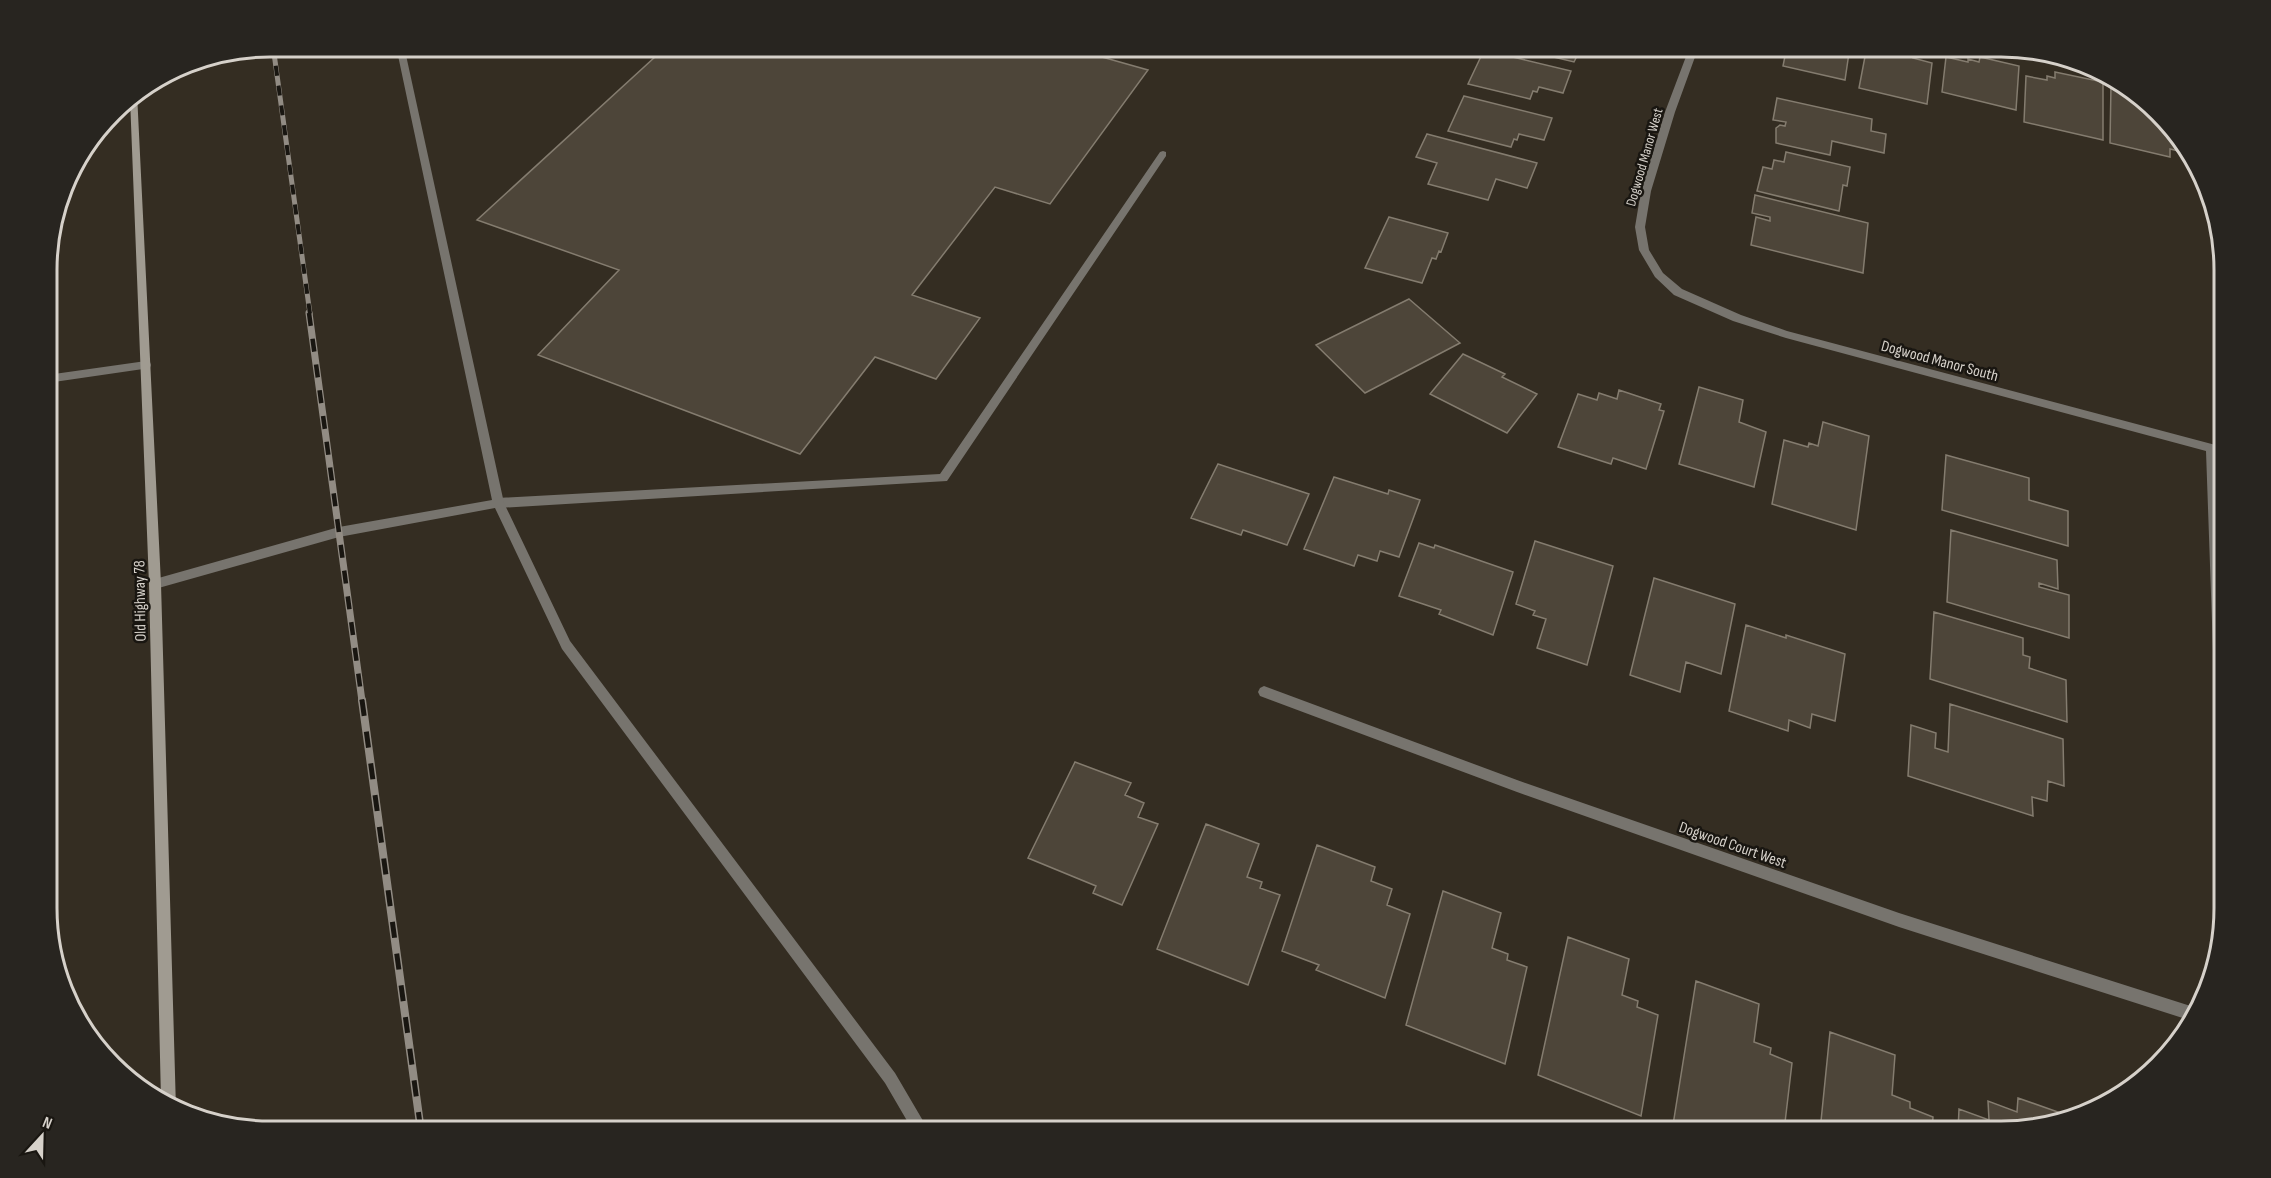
<svg xmlns="http://www.w3.org/2000/svg" width="2271" height="1178" font-family="'Sofia Sans Condensed',sans-serif">
<style>
.building{fill:#4d4539;stroke:#847c6f;stroke-width:1.5}
.lines{fill:none;stroke-linecap:round;stroke-linejoin:round}
.service{fill:#77746e;fill-rule:evenodd}
.minor{fill:#77746e;fill-rule:evenodd}
.secondary{fill:#a09b91;fill-rule:evenodd}
.rail-far2-casing{stroke:#928c84;stroke-width:5}
.rail-far1-casing{stroke:#928c84;stroke-width:7}
.rail-casing{stroke:#928c84;stroke-width:8}
.rail-far2{stroke:#191611;stroke-width:4;stroke-dasharray:10;stroke-linecap:butt}
.rail-far1{stroke:#191611;stroke-width:4.5;stroke-dasharray:13;stroke-linecap:butt}
.rail{stroke:#191611;stroke-width:5;stroke-dasharray:16;stroke-linecap:butt}
.labels{text-anchor:middle;stroke-width:5;stroke-linejoin:round;paint-order:stroke}
.far-street-label{font-size:14px;fill:#d6d1ca;stroke:#191611}
.street-label{font-size:16px;fill:#d6d1ca;stroke:#191611}
.rim{fill:none;stroke:#d6d1ca;stroke-width:3}
</style>
<rect width="100%" height="100%" fill="#342d22"/>
<path class="building" d="M667,46H1063L1148,70L1050,204L995,187L912,295L980,318L936,379L875,357L800,454L538,355L619,270L477,220Z
M1508,46H1582L1574,62Z
M1787,46H1850L1845,80L1783,66Z
M1867,46H1907L1906,53L1914,55L1913,58L1932,63L1927,104L1859,88Z
M1484,50L1571,71L1563,93L1539,87L1537,92L1533,91L1530,99L1468,84Z
M1946,57L1968,62V59L1979,62L1980,57L2019,66L2016,110L1942,92Z
M2055,72L2103,82V140L2024,122L2026,76L2047,80V76L2055,78Z
M2111,84L2128,88L2148,102L2186,145L2187,153L2170,149V157L2110,143Z
M1464,96L1552,118L1544,140L1519,134L1517,140L1514,139L1511,147L1448,131Z
M1777,98L1872,119L1871,131L1886,134L1884,153L1832,141L1830,155L1776,143V128L1780,125L1785,126L1786,122L1773,120Z
M1427,134L1537,163L1527,188L1496,179L1488,200L1428,184L1437,163L1416,157Z
M1786,152L1850,167L1847,186L1843,185L1839,211L1757,191L1763,167L1772,169L1774,160L1784,162Z
M1755,195L1868,223L1863,273L1751,245L1756,217L1770,221V217L1752,213Z
M1389,217L1448,233L1441,252L1439,251L1436,259L1432,258L1422,283L1365,268Z
M1409,299L1460,343L1365,393L1316,345Z
M1463,354L1505,374L1502,377L1537,394L1507,433L1430,394Z
M1699,387L1743,400L1739,422L1766,432L1754,487L1679,464Z
M1619,390L1661,404L1659,410L1664,411L1646,469L1613,458L1611,464L1558,447L1578,394L1597,400L1599,393L1617,399Z
M1823,422L1869,436L1856,530L1772,504L1784,440L1808,447L1809,443L1818,446Z
M1946,455L2029,478V500L2068,511V546L1942,510Z
M1218,464L1309,494L1287,545L1243,530L1241,535L1191,518Z
M1334,477L1388,494L1389,490L1420,500L1399,557L1380,551L1377,561L1358,555L1354,566L1304,549Z
M1951,530L2057,560L2058,589L2039,583V587L2069,595V638L1947,602Z
M1535,541L1613,566L1587,665L1537,648L1546,619L1533,615L1535,611L1516,604Z
M1419,543L1434,548L1435,545L1513,572L1493,635L1439,614L1441,610L1399,596Z
M1654,578L1735,604L1721,674L1686,662L1680,692L1630,675Z
M1934,612L2023,638V655L2030,657L2029,668L2066,680L2067,722L1930,679Z
M1746,625L1786,638V635L1845,654L1835,721L1812,714L1810,728L1789,720L1788,731L1729,711Z
M1950,704L2063,739L2064,786L2048,781L2047,801L2032,797L2033,816L1908,776L1911,725L1936,733L1935,748L1948,752Z
M1075,762L1131,783L1125,795L1144,803L1138,817L1158,824L1122,905L1093,893L1096,886L1028,858Z
M1206,824L1259,844L1247,877L1262,882L1260,888L1280,895L1248,985L1157,949Z
M1317,845L1375,867L1371,881L1392,889L1387,905L1410,914L1385,998L1316,970L1319,965L1282,951Z
M1443,891L1501,913L1492,948L1508,954L1507,960L1527,967L1505,1064L1406,1025Z
M1568,937L1629,959L1622,995L1638,1001L1637,1007L1658,1015L1641,1116L1538,1075Z
M1696,981L1759,1004L1754,1042L1771,1048L1770,1054L1792,1063L1784,1131H1689L1673,1125Z
M1830,1032L1895,1055L1892,1095L1910,1102V1108L1933,1117L1932,1131H1820Z
M2018,1098L2075,1118L2015,1131H1958L1959,1109L1989,1120L1988,1101L2017,1112Z"/>
<g class="lines">
<path class="service" d="M135,94L138,97L137,99L112,122H107L121,104Z
M1163,151L1166,152V156L947,481L498,508L494,506L492,503L494,500L498,498L940,474L1160,152Z
M146,361L150,362L151,365L150,368L47,383V375Z"/>
<path class="minor" d="M396,46H404L504,503L570,641L895,1073L929,1131H913L885,1083L562,649L495,508L339,537L155,589L151,588L149,584L151,580L155,579L339,527L492,500Z
M1690,46H1699L1675,112L1651,191L1645,227L1649,250L1663,273L1682,289L1741,315L1787,331L2223,447V455L2217,454L2224,609V771L2219,769L2217,765L2206,451L1786,338L1733,321L1674,295L1655,277L1639,250L1635,227L1641,191L1665,112Z
M1264,686L1517,780L1899,913L2200,1009L2192,1021L1899,927L1517,792L1260,696L1258,692L1260,688Z"/>
<path class="secondary" d="M137,93L161,584L176,1109L171,1108L161,1100L149,584L130,98Z"/>
<defs>
<path id="rail-far2" d="M273,46L310,314"/>
<path id="rail-far1" d="M309,313L362,701"/>
<path id="rail" d="M362,700L421,1131"/>
</defs>
<use href="#rail-far2" class="rail-far2-casing"/>
<use href="#rail-far1" class="rail-far1-casing"/>
<use href="#rail" class="rail-casing"/>
<use href="#rail-far2" class="rail-far2"/>
<use href="#rail-far1" class="rail-far1"/>
<use href="#rail" class="rail"/>
</g>
<g class="labels">
<g class="far-street-label">
<text transform="translate(1644 157) rotate(-74)" y="5">Dogwood Manor West</text>
</g>
<g class="street-label">
<text transform="translate(1940 360) rotate(15)" y="6">Dogwood Manor South</text>
<text transform="translate(139 601) rotate(-91)" y="6">Old Highway 78</text>
<text transform="translate(1733 844) rotate(19)" y="6">Dogwood Court West</text>
</g>
</g>
<path d="M0 0H2271V1178H0ZM270 57H2001A213 213 0 0 1 2214 270V908A213 213 0 0 1 2001 1121H270A213 213 0 0 1 57 908V270A213 213 0 0 1 270 57Z" fill="#282520" fill-rule="evenodd"/>
<path class="rim" d="M270 57H2001A213 213 0 0 1 2214 270V908A213 213 0 0 1 2001 1121H270A213 213 0 0 1 57 908V270A213 213 0 0 1 270 57Z"/>
<g transform="translate(42 1136) rotate(22)" stroke="#191611" stroke-width="4.5" paint-order="stroke">
<path d="M0-4.5L10 22L0 15L-10 22Z" fill="#d6d1ca"/>
<text y="-9" font-size="16" font-weight="bold" text-anchor="middle" fill="#d6d1ca">N</text>
</g>
</svg>
